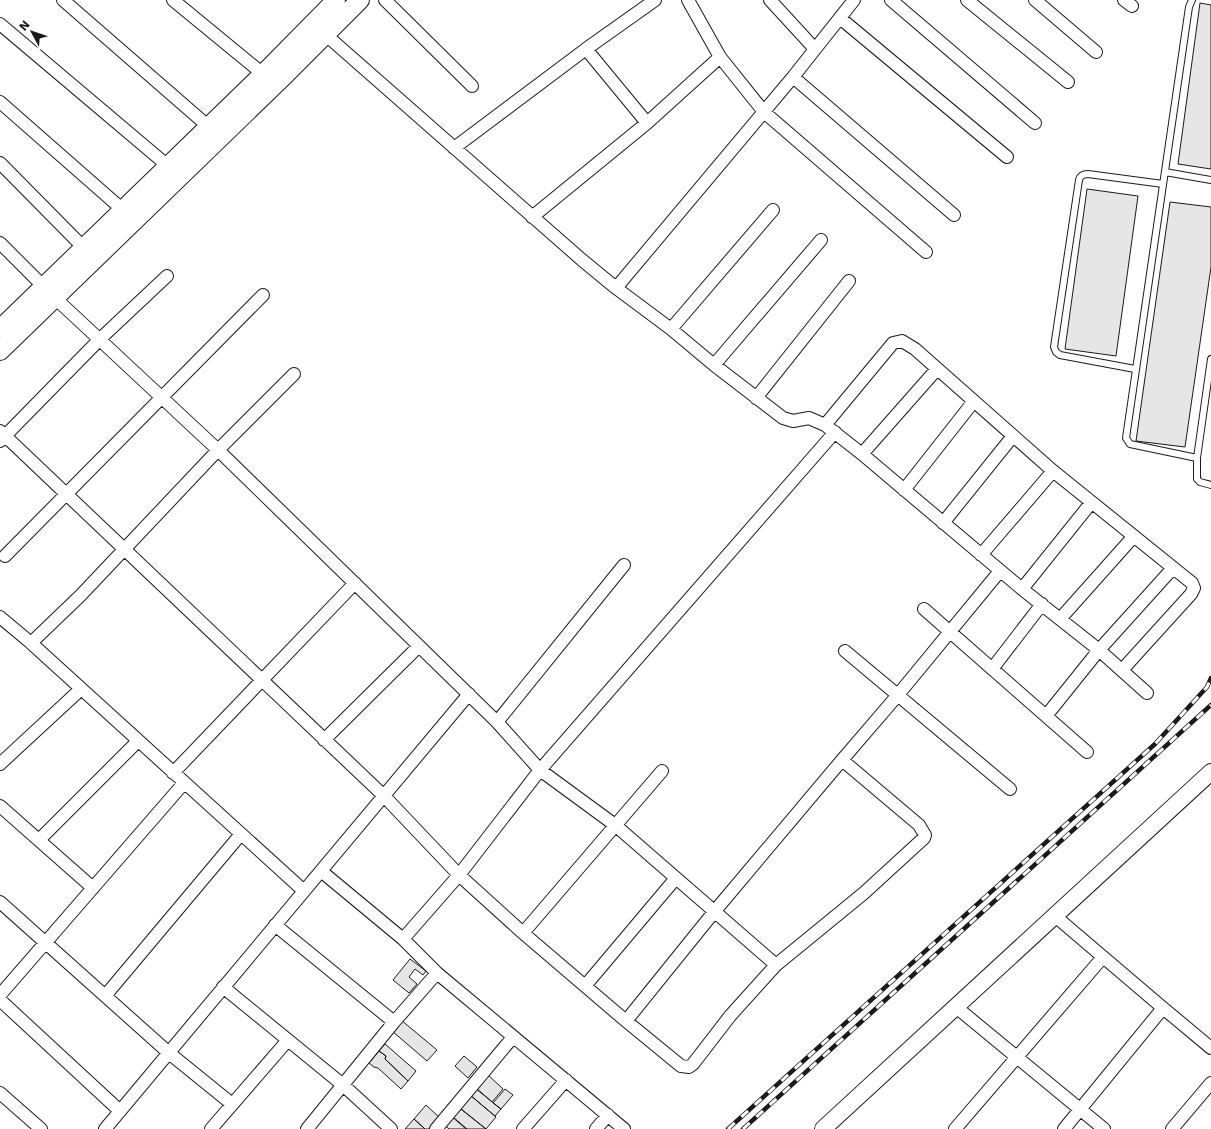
<svg xmlns="http://www.w3.org/2000/svg" width="1211" height="1129" font-family="'DejaVu Sans',sans-serif">
<style>
.building{fill:#e6e6e6;stroke:#1a1a1a}
.lines{fill:none;stroke-linecap:round;stroke-linejoin:round}
.lane-casing{stroke:#1a1a1a;stroke-width:8}
.street-casing{stroke:#1a1a1a;stroke-width:14}
.secondary-casing{stroke:#1a1a1a;stroke-width:18}
.primary-casing{stroke:#1a1a1a;stroke-width:20}
.lane{stroke:#fff;stroke-width:6}
.street{stroke:#fff;stroke-width:12}
.secondary{stroke:#fff;stroke-width:16}
.primary{stroke:#fff;stroke-width:18}
.rail-casing{stroke:#1a1a1a;stroke-width:4.5}
.rail{stroke:#fff;stroke-width:3;stroke-dasharray:9;stroke-linecap:butt}
</style>
<rect width="100%" height="100%" fill="#fff"/>
<path class="building" d="M1200,3L1211,5V169L1178,164Z
M1087,189L1138,196L1116,356L1065,349Z
M1170,202L1211,207V267L1185,447L1136,441Z
M410,959L426,971L423,975L415,969L409,977L417,984L409,993L393,980Z
M401,1020L437,1050L427,1061L392,1031Z
M385,1044L416,1071L408,1081L385,1059L386,1056L379,1051Z
M379,1051L386,1056L385,1059L408,1081L401,1089L378,1068L374,1067L369,1063Z
M464,1056L477,1067L468,1078L455,1066Z
M487,1074L503,1089L492,1102L475,1087Z
M475,1088L501,1109L495,1116L470,1095Z
M505,1089L513,1095L501,1109L493,1103Z
M470,1095L496,1117L486,1129L457,1106Z
M426,1105L441,1119L432,1129H425L414,1119Z
M460,1108L486,1129H467L452,1116Z
M450,1115L466,1129H449L443,1124Z
M414,1119L425,1129H405Z"/>
<g class="lines">
<defs>
<path id="lane" d="M1192,0L1189,7L1126,438L1130,444L1197,458
M1165,172L1211,180
M1211,359L1197,458V479L1200,482L1211,485
M1135,369L1060,355L1056,352L1054,347L1079,180C1080,176 1083,174 1088,174L1163,184"/>
<path id="street" d="M63,0L209,127
M173,0L263,74
M385,0L472,86
M688,0L720,57L764,112L926,252
M770,0L815,49
M891,0L1035,123
M967,0L1068,82
M1035,0L1096,52
M1124,0L1132,6
M840,18L1007,157
M0,24L168,166
M326,35L582,260L616,288L671,329L714,365L783,418L793,421L809,418L825,425L862,454L1022,589L1099,650L1147,693
M586,49L647,123
M793,77L954,215
M0,102L123,210
M454,148L586,49L655,0
M0,163L84,248
M532,217L647,123L720,57
M0,243L55,298L218,450L497,722L540,770L615,825L776,965
M616,288L793,77L854,0
M671,329L773,210
M714,365L821,240
M756,398L849,281
M825,425L893,343L902,341L915,349L1053,471L1192,583L1194,588L1191,594L1122,670
M0,431L384,796L459,875L523,933L626,1021L681,1066L689,1067L693,1064L730,1016L776,965L864,893L924,838L925,835L919,825L842,760
M0,441L100,339L167,276
M862,454L937,369
M904,490L974,401
M943,523L1013,436
M981,555L1053,471
M5,556L263,295
M1022,589L1091,503
M924,609L1087,752
M0,617L31,643L304,891
M1060,619L1134,536
M31,643L81,595L218,450L294,374
M845,651L1010,789
M992,669L1042,604
M1046,716L1099,650L1173,568
M497,722L624,565
M324,740L419,646
M0,764L81,689
M173,773L355,583
M0,806L93,888
M39,840L138,741
M321,871L403,939L437,973L624,1129
M0,902L169,1053L232,1104
M1055,916L1163,1008L1211,1048
M275,925L394,1022
M523,933L662,771
M403,939L459,875L540,770L835,432
M585,986L676,878
M223,987L343,1085L391,1129
M0,995L184,783
M105,996L241,834
M0,1000L120,1111
M956,1007L1104,1129
M626,1021L714,912L842,760L897,696L1000,571
M0,1093L41,1129
M105,1129L469,694
M211,1129L288,1040
M307,1129L394,1022L437,973
M436,1129L513,1037
M523,1129L566,1080
M596,1129L608,1115
M955,1129L1103,957
M1064,1129L1163,1008
M1172,1129L1211,1083"/>
<path id="secondary" d="M823,1129L1211,772"/>
<path id="primary" d="M0,329L263,74L336,0
M0,351L283,77L360,0"/>
</defs>
<use href="#lane" class="lane-casing"/>
<use href="#street" class="street-casing"/>
<use href="#secondary" class="secondary-casing"/>
<use href="#primary" class="primary-casing"/>
<use href="#lane" class="lane"/>
<use href="#street" class="street"/>
<use href="#secondary" class="secondary"/>
<use href="#primary" class="primary"/>
<defs>
<path id="rail" d="M728,1129L1155,744L1207,687L1211,678
M743,1129L1211,705"/>
</defs>
<use href="#rail" class="rail-casing"/>
<use href="#rail" class="rail"/>
</g>
<g transform="translate(32 32) rotate(310)" stroke="#ffffff" stroke-width="3" paint-order="stroke">
<path d="M0-3L7 15L0 10L-7 15Z" fill="#1a1a1a"/>
<text y="-6" font-size="11" font-weight="bold" text-anchor="middle" fill="#1a1a1a">N</text>
</g>
</svg>
